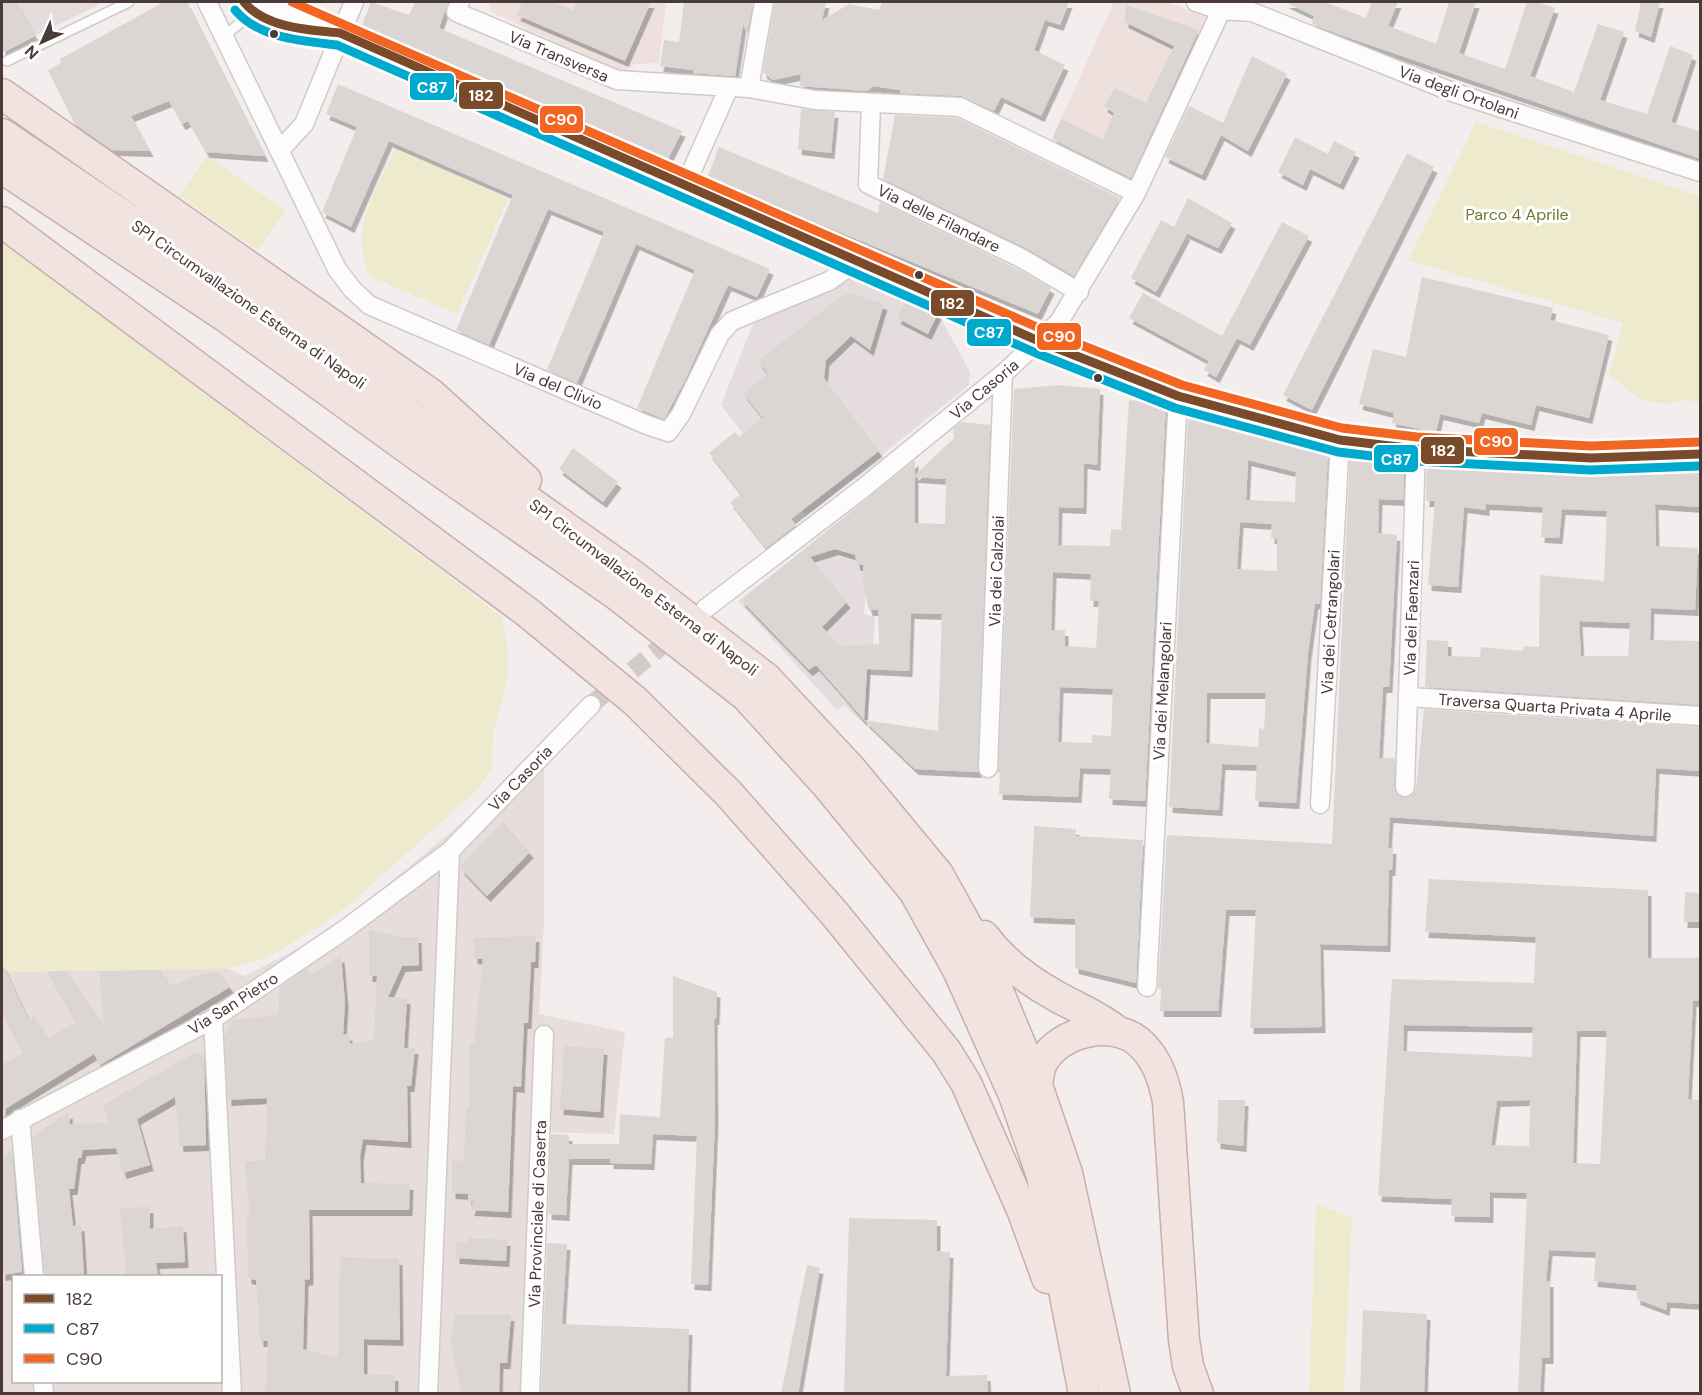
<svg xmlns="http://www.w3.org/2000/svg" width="1702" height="1395" font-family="'DM Sans',sans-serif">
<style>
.residential{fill:#e7dddb;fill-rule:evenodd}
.industrial{fill:#e5dddd}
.education{fill:#ede0dd}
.green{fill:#eeeace}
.building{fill:#dbd5d4;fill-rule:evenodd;filter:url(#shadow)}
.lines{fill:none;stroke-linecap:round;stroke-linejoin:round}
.minor-tunnel{stroke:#d1cac9;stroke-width:18;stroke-dasharray:18 9;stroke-linecap:butt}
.service-casing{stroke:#d0cac9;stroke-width:12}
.minor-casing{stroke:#d0cac9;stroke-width:21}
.trunk-casing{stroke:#cbada9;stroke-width:33}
.service{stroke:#fdfcfc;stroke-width:9}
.minor{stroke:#fdfcfc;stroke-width:18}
.trunk{stroke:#f0e3e0;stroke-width:30}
.bus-1-casing{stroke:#fff;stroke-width:14}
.bus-2-casing{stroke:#fff;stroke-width:14}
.bus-3-casing{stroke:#fff;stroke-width:14}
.bus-1{stroke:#7a4b2a;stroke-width:9}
.bus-2{stroke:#00a9ce;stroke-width:9}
.bus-3{stroke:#f26522;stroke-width:9}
.bus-dot{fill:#4a3a38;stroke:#fff;stroke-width:2}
.labels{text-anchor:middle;stroke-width:6;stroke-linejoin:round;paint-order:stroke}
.street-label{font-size:16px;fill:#4a3a38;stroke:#fff}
.park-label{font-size:16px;fill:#707829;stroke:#fff}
.line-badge{stroke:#fff;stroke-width:2}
.badge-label{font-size:16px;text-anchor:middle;font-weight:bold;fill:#fff}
</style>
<defs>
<filter id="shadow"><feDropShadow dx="3.5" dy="6" stdDeviation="0" flood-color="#0004"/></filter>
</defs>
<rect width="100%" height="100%" fill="#f3eeed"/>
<path class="residential" d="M544,755V925L539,1014L625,1032L614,1134L533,1132L520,1393H2V972L228,969L245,976L331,931ZM14,1276H220V1382H14Z"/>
<path class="industrial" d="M17,2H97L99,5L35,36Z
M852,276L938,313L970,372L969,385L806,516L721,405L753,324Z
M821,537L868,558L864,614L875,617L867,727L844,705L837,710L738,601Z"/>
<path class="education" d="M488,2H666L659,63L635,64L622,73L491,12Z
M1114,2H1167L1211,18L1144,157L1061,119Z"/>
<path class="green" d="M1476,122L1700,196V403L1684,399C1671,406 1645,404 1632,394C1621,385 1625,382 1609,377L1623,323L1408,260Z
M396,147L508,199L457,314L369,276C349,227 376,191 396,147Z
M207,156L286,210L258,250L179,196Z
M2,241L502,617L508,651V679L493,733L492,768L477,790L348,906L317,928L268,957L228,969L2,972Z
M1316,1204L1352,1218L1344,1393H1309Z"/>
<path class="building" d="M2,2H17L35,36L2,53Z
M164,2H187L265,156L206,152L188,121L182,124L169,101L131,116L150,151L112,150L75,124L48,70L61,63L60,59Z
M371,2L409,15L415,2H448L439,28L682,131L668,159L427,56L425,61L395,48L398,42L361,27Z
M522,2H553L573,10L577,2H651L625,61L517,15Z
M684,2H753L747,33L743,24L735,76L693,73V70L660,66L664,40L679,42Z
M775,2H826L822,20L849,4L879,10L882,2H1069L1060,25L1045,20L1034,50L1065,65L1041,116L1001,97L994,111L961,96L900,93V90L873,86L867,91L800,86L801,74L773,80L763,72Z
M1285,2H1325L1366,18L1372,2H1398L1388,26L1436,44L1449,2H1476L1459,53L1505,69L1527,2H1537L1555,8L1530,76L1574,92L1598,24L1624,32L1600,100L1647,114L1670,46L1693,55L1671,122L1701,132V159L1338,34L1312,24L1314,16Z
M1641,2H1660L1651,37L1635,31Z
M1126,5L1199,30L1131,178L1052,139L1061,119L1103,139L1114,113L1104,106L1115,88L1146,103L1174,46L1125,22Z
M1252,56L1287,74L1248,151L1221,135L1202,175L1165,157L1189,106L1223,123Z
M338,84L770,269L757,297L728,285L685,380L664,419L637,408L695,270L636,244L577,383L547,370L604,232L548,209L489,345L456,330L513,195L389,141L351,227L322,212L357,127L326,114Z
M801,109L835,112L831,153L798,149Z
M895,115L957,118L1120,198L1074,276L1026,248L883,179Z
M1295,137L1328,154L1334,141L1356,152L1340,184L1310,169L1303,185L1278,172Z
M719,147L878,213L880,202L1016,268L1051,288L1038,314L820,224L708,176Z
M1407,153L1434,167L1312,410L1283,395Z
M1188,198L1232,223L1218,248L1182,231L1187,234L1156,292L1131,278L1161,220L1174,227Z
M1282,222L1309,236L1250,345L1237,338L1216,377L1204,370L1209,361L1129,318L1143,293L1222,336Z
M1422,277L1553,308L1550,320L1609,335L1589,418L1536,405L1531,425L1482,413L1479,423L1440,414L1436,433L1392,423L1394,413L1359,404L1373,349L1406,357Z
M849,293L884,304L870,350L851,336L826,360L824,378L879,451L791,519L796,525L766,548L730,502L741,494L709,453L735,432L739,437L763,418L743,393L768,374L758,361L839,298Z
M907,300L938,313L928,334L897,318Z
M1059,385L1100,389L1097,465L1084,463L1083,508L1059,507L1058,545L1110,546L1111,529L1121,530L1129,400L1166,404L1145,801L1109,799L1111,769L1080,768L1078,797L999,794L1000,773H998L1014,389ZM1053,572L1091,574L1090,601H1099L1096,648L1065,646V630H1051ZM1060,687L1113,689L1111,736L1092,735V743L1058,742Z
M1188,417L1289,438L1304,442L1303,447H1322V453H1328L1320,604L1315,603L1308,653L1296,803L1255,801L1257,765L1222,764L1219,810L1169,807ZM1248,460L1296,472L1295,502L1246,500ZM1240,522L1272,524L1271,538L1277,539V571L1237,569ZM1207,693H1266L1264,729L1259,728L1258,747L1206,743Z
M962,422L990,425L978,772L915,769L864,720L816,665L809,670L741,600L915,460V475L954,438L953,429ZM915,477L946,479L945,524L915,523ZM835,549L855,555L857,565H863V586L869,610H878L879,644L839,646L822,627L847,602L810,557ZM911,613L942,614L938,731L864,720L867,669L909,671Z
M573,448L618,482L603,502L559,469Z
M1350,455L1404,465L1403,500L1379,499L1378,533L1397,535L1389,687H1383L1379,758H1395L1394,787L1399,796L1410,797L1416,788L1424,709L1701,727V771L1656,768L1653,836L1390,817L1388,848H1393L1392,870H1389L1387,946L1320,944L1322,1027L1250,1028L1256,910H1226L1218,1011H1160L1161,989L1158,988L1167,835L1332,844Z
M1427,461L1588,472L1701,465L1699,507L1655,504L1656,546L1698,548L1695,610L1651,608L1650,640L1701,641V705L1425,687L1427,640L1448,641V656L1480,657L1481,647L1523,651L1524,646L1539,647L1540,575L1604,581L1607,511L1562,509L1559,538L1541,537L1543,507L1486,504V510L1464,507L1458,587L1428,585L1435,501H1426ZM1579,621L1630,623L1628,656H1581Z
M503,822L530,852L487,896L461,869V865Z
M1034,826L1076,829L1075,836L1143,840L1136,983L1075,968V919L1030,917Z
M1429,879L1648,890V958H1701V1000L1693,1001L1688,1099L1701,1100V1304L1667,1302L1666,1310L1637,1299L1636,1285L1594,1281L1596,1252L1549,1250L1546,1281H1550V1358H1542L1540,1394H1518L1527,1193L1490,1192V1217L1451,1216L1452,1199L1378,1196L1392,979L1534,983L1536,937L1425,932ZM1404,1025L1533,1027L1532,1057L1403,1051ZM1577,1031H1607L1600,1164L1573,1163ZM1530,1100L1529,1146L1491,1145L1497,1101Z
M1685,892L1701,893V922H1684Z
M369,930L402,937H418L419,965L402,966L388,997L407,998L404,1048H415L411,1086H407L408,1142L363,1139L360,1156L361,1183L410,1184L409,1210H309L310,1279L305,1280L303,1349L338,1358L340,1257L399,1259L400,1340L364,1339V1374L395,1375V1394H265L268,1341H260L256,1280L248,1278L247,1218H250L245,1162L265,1160L267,1098L228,1100L225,1036L232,1020L278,1015L280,987L307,969L310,975L341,956L345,1002L343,1034L349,1035L350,1044L374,1040L377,976H369Z
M536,936L535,962H531L528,1023H524L521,1087L513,1086L508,1212L471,1210L473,1201L468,1200V1194L452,1193V1160L464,1161L466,1108H469V1043H474L483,959L474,958V938Z
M2,963L28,1019L34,1016L49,1038L76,1022L47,971H67L104,1026L99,971L161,970L170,986L205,973L219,972L230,987L100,1065L94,1054L2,1111V1065L23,1053L2,1013Z
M673,976L717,992L716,1019H714L715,1120L708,1285L691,1284L697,1136L653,1134L651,1164L610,1163V1159H569L566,1215L548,1214L551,1134L569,1135V1144H619L620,1114L660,1117L665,1038H673Z
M564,1046L604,1049L600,1112L560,1109Z
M196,1052L204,1056L206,1145L180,1146L175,1097L137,1119L150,1165L123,1173L116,1148L83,1150L81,1158H78L74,1189H69L73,1226L81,1225L84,1276H45L33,1136L69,1112L70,1124L109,1123L103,1105Z
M1218,1100H1245L1243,1146L1217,1143Z
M12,1150L22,1272L2,1275V1157Z
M150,1207V1229L183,1226L185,1262L156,1263L158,1276H126L120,1208Z
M849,1218L937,1220V1251L950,1252L946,1376L987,1375L988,1394H844Z
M468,1238L507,1240L506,1261L456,1258V1241L467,1244Z
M547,1243L567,1244L562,1324L689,1329L687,1394H541Z
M807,1265L820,1268L798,1394H781Z
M1363,1310L1427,1314L1424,1394H1360Z
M455,1314L511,1315L507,1363H500L499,1394H461L451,1342Z"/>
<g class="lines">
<path class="minor-tunnel" d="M591,705L677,633"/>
<defs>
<path id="service" d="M244,2L253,13L298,29L314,31
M224,36L253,13
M7,61L129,2"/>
<path id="minor" d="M207,2L337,269L352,289L369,305L647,425L668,432L681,414L720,334L732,321L829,281L857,261
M263,2L1041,342L1178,396L1340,440L1416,449L1591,458L1700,454
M460,2L456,12L617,80L749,88L815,100L960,107L1136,193
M1196,2L1220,10L1252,12L1455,93L1700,172
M749,88L764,2
M871,104L868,184L1021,258L1079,292
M281,149L304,124L354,2
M685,186L729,87
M705,609L862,489L1003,374L1059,322L1136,193L1225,2
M1409,697L1700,716
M988,768L1003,374
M1405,787L1416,449
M1320,804L1340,440
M1147,987L1178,396
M213,1019L232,1394
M20,1119L34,1276
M2,1130L213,1019L347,928L450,851L591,705
M43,1382L44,1394
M428,1394L450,851
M530,1394L544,1035"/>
<path id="trunk" d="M2,94L431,394L526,480
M2,134L239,294L631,574L766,678L851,769L938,874L984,957L1037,1085L1067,1173L1115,1394
M2,168L226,317L421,458L617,595L746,696L826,784L914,891L958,970L1014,1095L1042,1176L1084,1394
M2,222L527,612L635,701L729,794L834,913L946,1051L966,1083L1023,1212L1047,1278
M984,936C1003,962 1027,980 1056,996C1077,1008 1097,1015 1117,1031
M1037,1085C1038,1078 1039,1069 1042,1063C1059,1030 1116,1018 1142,1045C1158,1061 1164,1081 1168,1102L1184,1340L1188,1366L1198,1394"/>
</defs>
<use href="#service" class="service-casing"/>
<use href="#minor" class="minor-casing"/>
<use href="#trunk" class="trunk-casing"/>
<use href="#service" class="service"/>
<use href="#minor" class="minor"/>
<use href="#trunk" class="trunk"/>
<defs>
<path id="bus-1" d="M244,2C265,28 308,30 340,33L1041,342L1178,396L1340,440L1416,449L1591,458L1700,454"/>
<path id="bus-2" d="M235,10C258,38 302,41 337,45L1036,353L1175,408L1338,452L1415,461L1590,470L1700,466"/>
<path id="bus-3" d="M292,2L1046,331L1182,385L1342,428L1417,437L1591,446L1700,442"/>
</defs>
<use href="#bus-1" class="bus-1-casing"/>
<use href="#bus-2" class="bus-2-casing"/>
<use href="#bus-3" class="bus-3-casing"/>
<use href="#bus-1" class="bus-1"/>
<use href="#bus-2" class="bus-2"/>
<use href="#bus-3" class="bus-3"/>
</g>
<g class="bus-dot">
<circle cx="274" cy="34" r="5"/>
<circle cx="919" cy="275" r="5"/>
<circle cx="1098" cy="378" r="5"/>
</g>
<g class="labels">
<g class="street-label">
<text transform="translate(559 56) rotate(23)" y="6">Via Transversa</text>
<text transform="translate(1459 92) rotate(20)" y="6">Via degli Ortolani</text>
<text transform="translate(939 218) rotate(26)" y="6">Via delle Filandare</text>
<text transform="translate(249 304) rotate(35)" y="6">SP1 Circumvallazione Esterna di Napoli</text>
<text transform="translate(558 386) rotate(23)" y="6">Via del Clivio</text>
<text transform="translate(984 389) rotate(-40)" y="6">Via Casoria</text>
<text transform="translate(996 571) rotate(-88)" y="6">Via dei Calzolai</text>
<text transform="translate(644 587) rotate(37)" y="6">SP1 Circumvallazione Esterna di Napoli</text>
<text transform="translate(1411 618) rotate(-88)" y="6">Via dei Faenzari</text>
<text transform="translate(1330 622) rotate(-87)" y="6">Via dei Cetrangolari</text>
<text transform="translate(1162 691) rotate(-87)" y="6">Via dei Melangolari</text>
<text transform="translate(1555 707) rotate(4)" y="6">Traversa Quarta Privata 4 Aprile</text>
<text transform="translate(520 778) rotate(-46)" y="6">Via Casoria</text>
<text transform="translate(233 1003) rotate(-32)" y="6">Via San Pietro</text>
<text transform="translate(537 1214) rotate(-88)" y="6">Via Provinciale di Caserta</text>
</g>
<g class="park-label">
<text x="1517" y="220">Parco 4 Aprile</text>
</g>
</g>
<g class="line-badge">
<rect x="409" y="72" width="46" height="29" rx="6" fill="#00a9ce"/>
<rect x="458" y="81" width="46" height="29" rx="6" fill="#7a4b2a"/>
<rect x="539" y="105" width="45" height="29" rx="6" fill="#f26522"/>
<rect x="930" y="289" width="45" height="28" rx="6" fill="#7a4b2a"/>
<rect x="966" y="318" width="46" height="29" rx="6" fill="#00a9ce"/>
<rect x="1036" y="322" width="46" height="29" rx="6" fill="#f26522"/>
<rect x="1473" y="427" width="46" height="29" rx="6" fill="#f26522"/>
<rect x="1420" y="436" width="45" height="29" rx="6" fill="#7a4b2a"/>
<rect x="1373" y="444" width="46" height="29" rx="6" fill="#00a9ce"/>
</g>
<g class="badge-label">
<text x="432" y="93">C87</text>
<text x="481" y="101">182</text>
<text x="561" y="125">C90</text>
<text x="952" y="309">182</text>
<text x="989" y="338">C87</text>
<text x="1059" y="342">C90</text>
<text x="1496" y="447">C90</text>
<text x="1443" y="456">182</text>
<text x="1396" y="465">C87</text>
</g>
<rect width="1702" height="1395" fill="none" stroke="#4a3a38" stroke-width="6"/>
<rect x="12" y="1275" width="210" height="108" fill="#ffffff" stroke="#b7b0af" stroke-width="1.5"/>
<rect x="24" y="1294" width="30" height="9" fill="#7a4b2a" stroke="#b7b0af" stroke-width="1.5"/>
<text x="66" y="1305" font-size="18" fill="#4a3a38">182</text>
<rect x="24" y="1324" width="30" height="9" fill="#00a9ce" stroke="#b7b0af" stroke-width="1.5"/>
<text x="66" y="1335" font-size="18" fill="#4a3a38">C87</text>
<rect x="24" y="1354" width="30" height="9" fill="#f26522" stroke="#b7b0af" stroke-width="1.5"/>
<text x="66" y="1365" font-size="18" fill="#4a3a38">C90</text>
<g transform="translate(42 42) rotate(225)" stroke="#ffffff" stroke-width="4.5" paint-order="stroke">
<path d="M0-4.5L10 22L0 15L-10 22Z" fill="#4a3a38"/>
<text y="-9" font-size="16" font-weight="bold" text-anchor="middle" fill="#4a3a38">N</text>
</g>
</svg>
